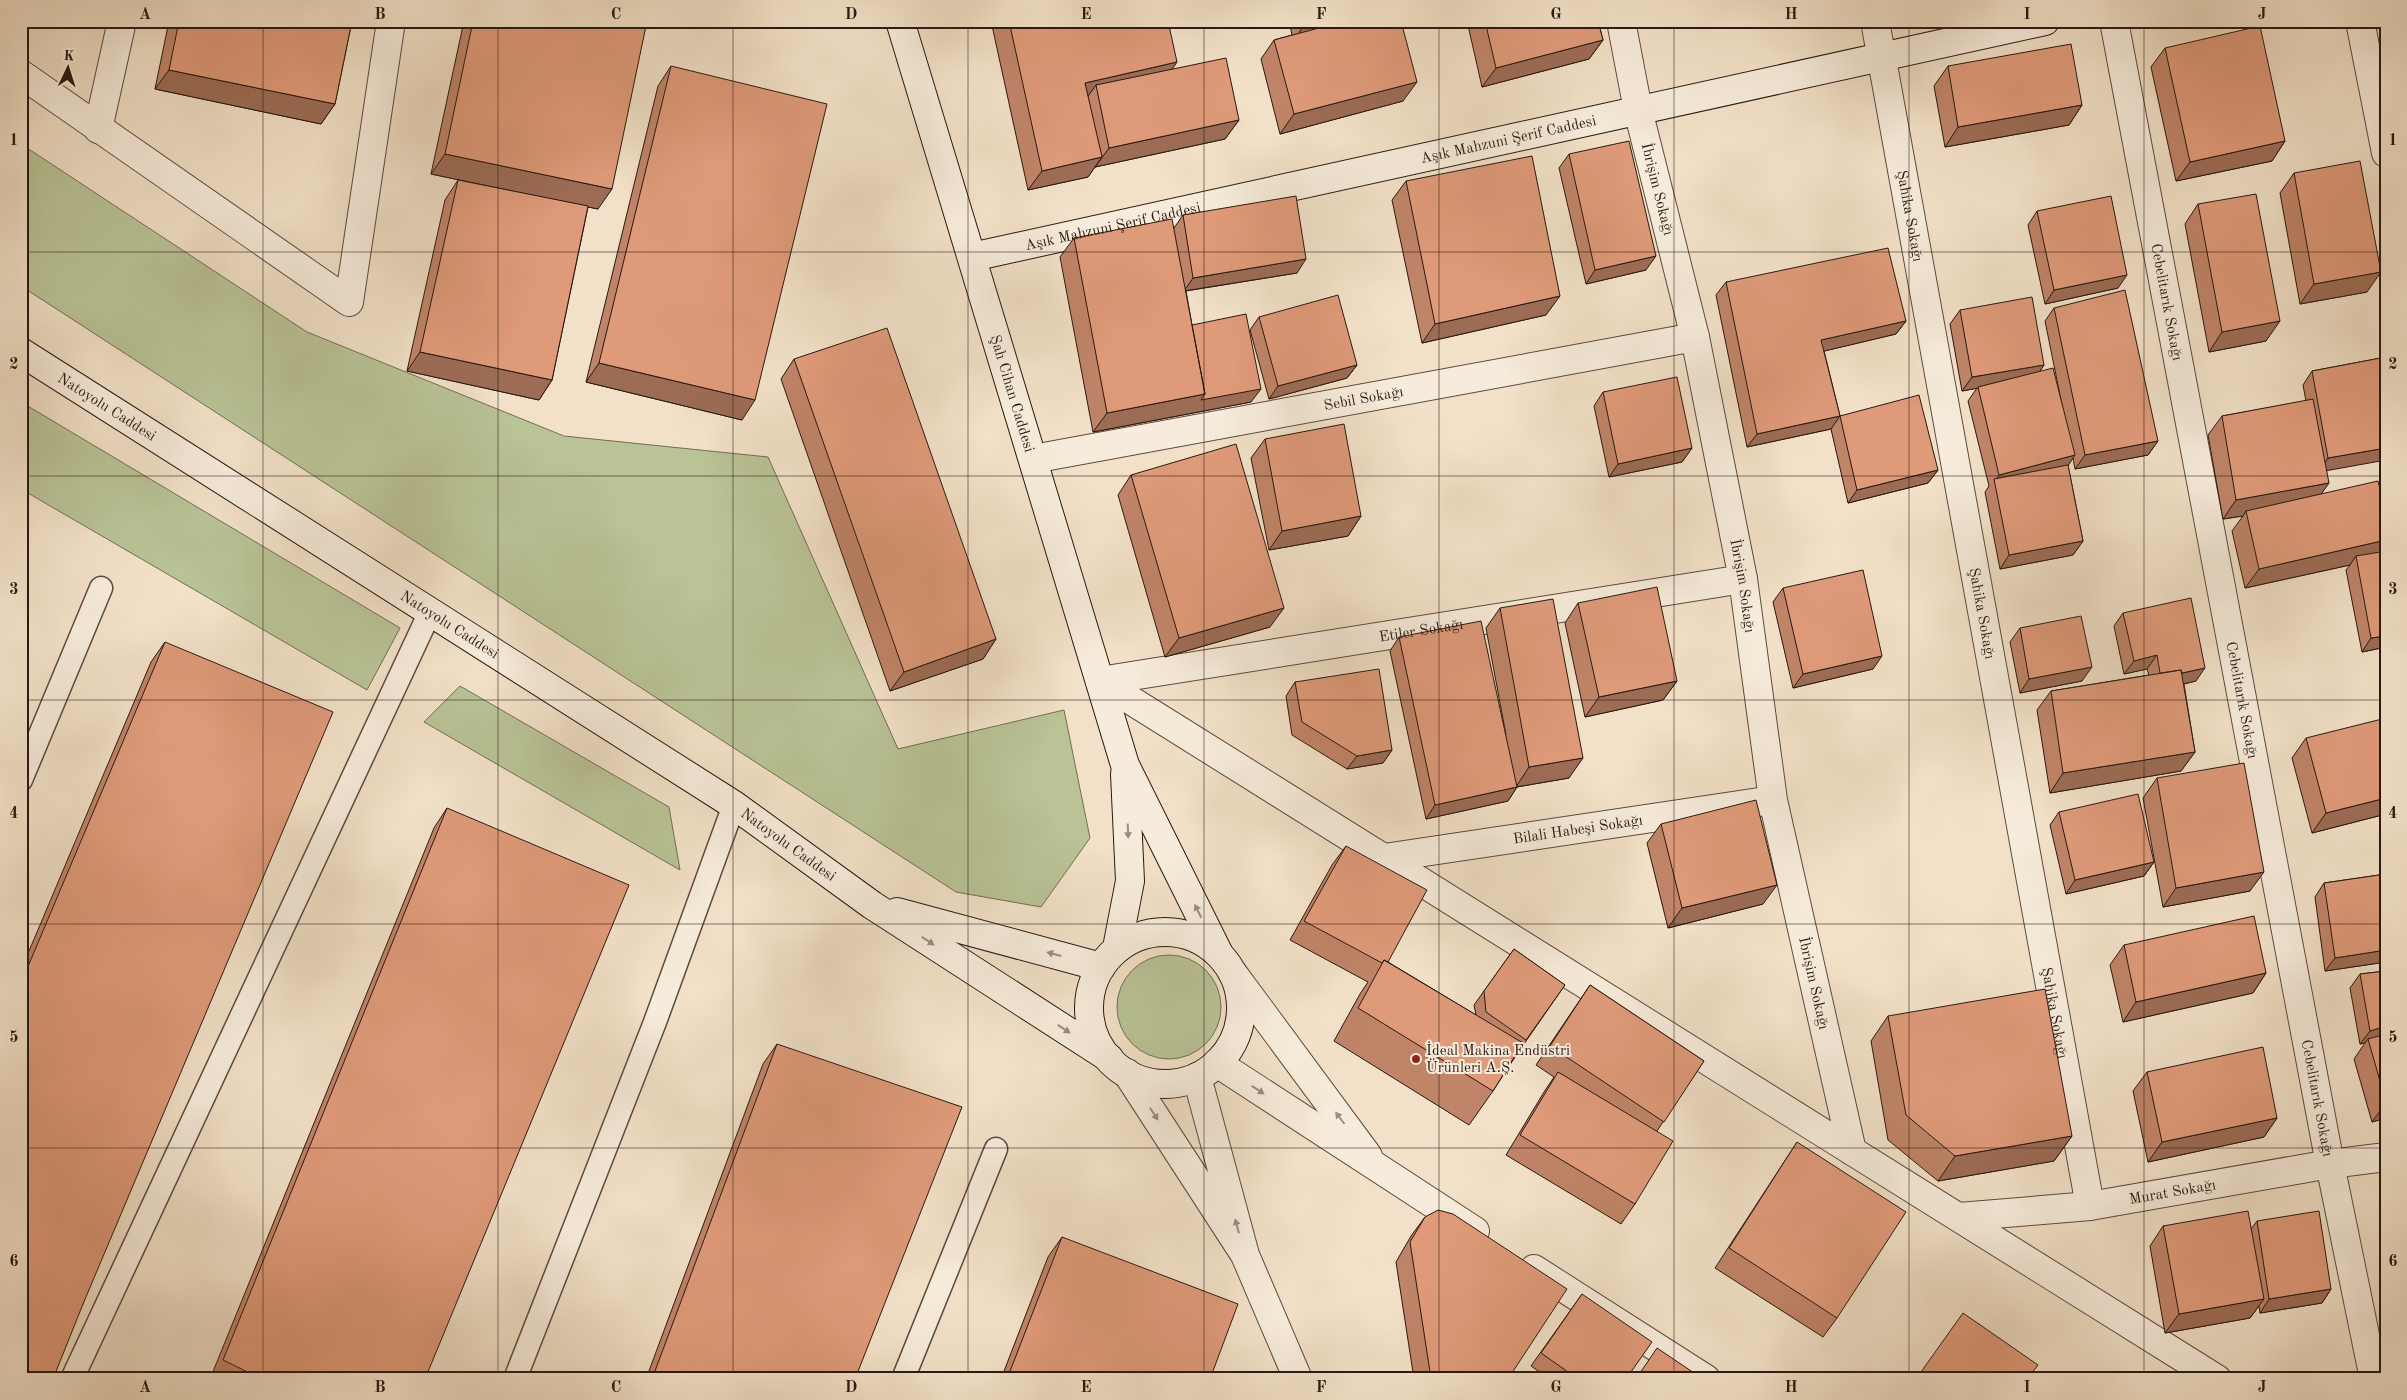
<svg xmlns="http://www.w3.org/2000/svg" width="2407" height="1400" font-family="'Old Standard TT',serif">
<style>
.grass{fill:#b9c396;stroke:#716e54}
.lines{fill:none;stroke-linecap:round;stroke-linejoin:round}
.service-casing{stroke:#5b4a40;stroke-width:25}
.minor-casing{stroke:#5b4a40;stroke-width:30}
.tertiary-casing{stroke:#5b4a40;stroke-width:30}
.secondary-casing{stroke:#291812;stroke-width:30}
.service{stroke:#f7ecdb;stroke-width:22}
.minor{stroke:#f7ecdb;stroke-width:28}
.tertiary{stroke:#f7ecdb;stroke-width:28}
.secondary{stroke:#f7ecdb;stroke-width:28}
.wall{fill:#c08468;stroke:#291812}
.shaded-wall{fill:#9c6c55;stroke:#291812}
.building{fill:#df9a79;stroke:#291812}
.oneway{fill:#9a8d81}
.grid{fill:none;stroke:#291812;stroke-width:1;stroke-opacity:0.55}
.poi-dot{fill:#8f2418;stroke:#f7ecdb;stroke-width:2}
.labels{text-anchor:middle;stroke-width:4;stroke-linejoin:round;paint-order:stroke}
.street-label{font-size:15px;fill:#291812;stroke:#f7ecdb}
.poi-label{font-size:15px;fill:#291812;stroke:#f7ecdb;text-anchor:start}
.neatline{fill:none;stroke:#291812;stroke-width:2}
.grid-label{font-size:16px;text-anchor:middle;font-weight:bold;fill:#291812}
</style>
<rect width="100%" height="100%" fill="#f2e1c8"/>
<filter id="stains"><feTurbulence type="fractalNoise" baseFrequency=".004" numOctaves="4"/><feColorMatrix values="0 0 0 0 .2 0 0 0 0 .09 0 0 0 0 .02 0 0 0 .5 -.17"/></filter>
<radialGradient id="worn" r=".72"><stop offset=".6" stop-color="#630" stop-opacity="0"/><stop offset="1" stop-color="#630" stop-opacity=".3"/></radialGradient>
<path class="grass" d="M21,144L307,332L564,436L768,457L898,749L1064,710L1090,838L1041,907L956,892L21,286Z
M21,402L400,628L367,690L21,489Z
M460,686L669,807L680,870L424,722Z
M1117 1007a52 52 0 1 1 104 0a52 52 0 1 1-104 0Z"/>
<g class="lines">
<defs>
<path id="service" d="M21,780L101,588
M72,1379L430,612
M515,1379L655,1022L734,805
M903,1379L996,1149"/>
<g id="minor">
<path id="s1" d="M1621,21L1638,110L1695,337L1743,579L1773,800L1852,1151"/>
<path id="s2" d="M1875,21L2090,1206"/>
<path id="s3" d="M2114,21L2330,1164L2374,1379"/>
<path d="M2360,21L2386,153"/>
<path d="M21,74L349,302L391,21"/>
<path d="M98,129L122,21"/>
<path id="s4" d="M1033,459L1695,337"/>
<path d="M1100,681L2217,1379"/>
<path id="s5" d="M1100,681L1743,579"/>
<path id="s6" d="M1384,858L1766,801"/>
<path d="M1232,972L1368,1156"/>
<path d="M1217,1063L1475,1231"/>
<path id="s7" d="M1959,1217L2090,1206L2330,1164L2386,1157"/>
<path d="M1534,1269L1706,1379"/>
</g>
<path id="tertiary" d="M1127,1073L1245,1255L1197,1077
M1245,1255L1298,1379"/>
<g id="secondary">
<path id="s8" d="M900,21L1125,765L1219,954"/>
<path id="s9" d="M972,257L2045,21"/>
<path id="s10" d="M21,352L734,805L872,905L1109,1058"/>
<path d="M897,912L1101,967"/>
<circle cx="1165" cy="1008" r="76"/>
<path d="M1117,948L1130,881L1125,774"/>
</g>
</defs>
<use href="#service" class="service-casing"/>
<use href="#minor" class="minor-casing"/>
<use href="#tertiary" class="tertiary-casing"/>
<use href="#secondary" class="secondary-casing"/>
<use href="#service" class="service"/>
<use href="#minor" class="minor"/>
<use href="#tertiary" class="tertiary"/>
<use href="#secondary" class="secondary"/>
</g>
<path class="wall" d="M169,21H352L335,104L321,124L155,89Z
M464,21H647L598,209L588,207L552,380L539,400L407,371L445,200L458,180L532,195L431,174Z
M991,21H1168L1172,69L1239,120L1225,139L1095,167L1088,177L1028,190Z
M1289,21H1401L1403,101L1280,134L1261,59L1274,40L1292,35Z
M1467,21H1598L1603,40L1589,59L1482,87Z
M2165,48L2285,141L2272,161L2176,181L2151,67Z
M671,66L742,420L586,382L658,86Z
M1948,66L2082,105L2069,125L1945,147L1934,86Z
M1569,154L1646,270L1586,284L1559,168Z
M2294,173L2367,292L2300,304L2280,193Z
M1406,181L1546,315L1422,343L1392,200Z
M2198,204L2266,341L2209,352L2185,224Z
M2037,211L2118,288L2045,304L2028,225Z
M1183,215L1297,273L1186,291L1192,325L1251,402L1093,432L1060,257L1074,238L1174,228Z
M1726,282L1906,321L1896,334L1824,351L1840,416L1938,470L1928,483L1848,503L1831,429L1747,447L1716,295Z
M2054,308L2158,441L2148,455L2075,469L2073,458L2068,465L2083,541L2073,555L2000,569L1985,492L1989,486L1968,401L1977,388L1962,391L1950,324L1960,310L2044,365L2040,371L2062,405L2045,321Z
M1259,317L1357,365L1347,378L1269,399L1250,330Z
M2386,357L2326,470L2321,494L2386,513V547L2383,551H2386V647L2362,652L2346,570L2350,565L2245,588L2232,531L2243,516L2223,519L2208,435L2222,416L2306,401L2303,385L2312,371Z
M794,359L996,639L983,659L890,691L781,379Z
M1603,392L1692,448L1682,462L1609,477L1594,406Z
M1265,439L1361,516L1348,536L1269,550L1251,458Z
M1131,475L1270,627L1165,657L1118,495Z
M1783,588L1873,669L1793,688L1773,602Z
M1578,603L1677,681L1663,700L1585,717L1565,623Z
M1500,608L1569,778L1517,787L1508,801L1426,819L1390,651L1399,637L1506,735L1486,628Z
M2123,613L2196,681L2184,684L2195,752L2181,771L2050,793L2037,710L2051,691L2149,675L2147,669L2124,674L2114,626Z
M2020,628L2082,681L2020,693L2010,642Z
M165,642L83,1304L21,1379V970L151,662Z
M1295,682L1392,750L1383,763L1347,769L1292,735L1286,696Z
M2306,738L2386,814L2312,833L2292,758Z
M2157,778L2250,891L2163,907L2143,798Z
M447,808L425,1379H210L434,828Z
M2059,812L2154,862L2144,876L2066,894L2050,825Z
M1661,824L1763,904L1668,928L1647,843Z
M1346,846L1388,962L1476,1015L1474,1005L1514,949L1565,985L1517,1054L1493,1091L1469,1125L1334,1041L1360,994L1368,982L1290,940L1332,865Z
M2386,874V962L2325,971L2315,897L2324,883Z
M2124,945L2266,973L2253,993L2123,1022L2110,965Z
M2386,971V1118L2372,1122L2354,1059L2365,1043L2360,1044L2350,988L2360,974Z
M1590,985L1704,1061L1657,1131L1635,1204L1621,1224L1506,1155L1544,1092L1554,1077L1536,1065Z
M1888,1016L2072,1136L2054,1161L1938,1181L1888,1140L1871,1041Z
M777,1044L855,1379H646L763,1064Z
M2147,1072L2277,1118L2264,1137L2148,1162L2133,1091Z
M1797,1142L1837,1318L1823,1337L1715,1268L1784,1162Z
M2386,1206V1237L2380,1214Z
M1425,1217L1508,1379H1414L1396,1262L1411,1236Z
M2257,1221L2331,1289L2322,1303L2260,1313L2259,1306L2250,1318L2165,1333L2150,1246L2163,1226L2251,1229Z
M1062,1237L1210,1379H1001L1048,1257Z
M1582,1294L1626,1379H1550L1531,1366Z"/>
<path class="shaded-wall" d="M1339,21H1349L1293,42L1302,28Z
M1603,40L1589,59L1482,87L1496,68Z
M1177,62L1164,82L1096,85L1086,99L1085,83Z
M169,70L335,104L321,124L155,89Z
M1417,82L1403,101L1280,134L1294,114Z
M2082,105L2069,125L1945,147L1958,127Z
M1239,120L1225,139L1095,167L1109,148Z
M2285,141L2272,161L2176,181L2190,162Z
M445,154L612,189L598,209L431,174Z
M1102,157L1088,177L1028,190L1042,171Z
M1656,256L1646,270L1586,284L1595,270Z
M1306,259L1297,273L1184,291L1193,278Z
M2381,272L2367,292L2300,304L2314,284Z
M2127,275L2118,288L2045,304L2054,290Z
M1560,296L1546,315L1422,343L1435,324Z
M1906,321L1896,334L1812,354L1821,340Z
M2280,321L2266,341L2209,352L2222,332Z
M420,352L552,380L539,400L407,371Z
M599,363L755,400L742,420L586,382Z
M1357,365L1347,378L1269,399L1278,386Z
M2044,365L2035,378L1962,391L1972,377Z
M1261,389L1251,402L1093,432L1107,413L1205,394Z
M1840,416L1831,429L1747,447L1757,434Z
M2158,441L2148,455L2075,469L2085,455Z
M1692,448L1682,462L1609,477L1618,464Z
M2386,448V460L2319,472L2328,458Z
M2075,455L2066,469L1995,481L1999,475Z
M1938,470L1928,483L1848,503L1857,490Z
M2329,483L2315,503L2246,511L2243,516L2223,519L2236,500Z
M1361,516L1348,536L1269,550L1282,531Z
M2386,540V547L2378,558L2356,556L2350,565L2245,588L2259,569Z
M2083,541L2073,555L2000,569L2009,555Z
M1284,608L1270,627L1165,657L1179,638Z
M2386,636V647L2362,652L2371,638Z
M996,639L983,659L890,691L904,672Z
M2157,655L2147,669L2124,674L2134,661Z
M1882,656L1873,669L1793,688L1803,674Z
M2092,667L2082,681L2020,693L2029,679Z
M2205,668L2196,681L2152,691L2161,678Z
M1677,681L1663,700L1585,717L1599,697Z
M1392,750L1383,763L1347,769L1357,756Z
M2195,752L2181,771L2050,793L2063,773Z
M1583,758L1569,778L1516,787L1529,767Z
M1517,787L1508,801L1426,819L1435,805Z
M2386,798V814L2312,833L2326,813Z
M2154,862L2144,876L2066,894L2075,880Z
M2264,872L2250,891L2163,907L2176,888Z
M1777,885L1763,904L1668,928L1682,908Z
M2386,950V962L2325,971L2335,958Z
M2266,973L2253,993L2123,1022L2136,1002Z
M2386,1026V1037L2368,1039L2365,1043L2360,1044L2370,1031Z
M2386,1103V1118L2372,1122Z
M2277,1118L2264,1137L2148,1162L2162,1142Z
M2072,1136L2054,1161L1938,1181L1955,1156Z
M2331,1289L2322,1303L2260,1313L2269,1299Z
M2264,1299L2250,1318L2165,1333L2179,1314Z"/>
<path class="building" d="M179,21H352L335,104L169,70Z
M473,21H647L612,189L445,154Z
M1009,21H1168L1177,62L1085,83L1102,157L1042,171Z
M1301,21H1339L1302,28Z
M1345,21H1401L1417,82L1294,114L1274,40Z
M1485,21H1598L1603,40L1496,68Z
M2260,26L2285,141L2190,162L2165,48Z
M2071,44L2082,105L1958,127L1948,66Z
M1226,58L1239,120L1109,148L1096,85Z
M671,66L827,104L755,400L599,363Z
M1629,141L1656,256L1595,270L1569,154Z
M1532,156L1560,296L1435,324L1406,181Z
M2360,161L2381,272L2314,284L2294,173Z
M458,180L588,206L552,380L420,352Z
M2256,194L2280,321L2222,332L2198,204Z
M1296,196L1306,259L1193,278L1183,215Z
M2111,196L2127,275L2054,290L2037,211Z
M1172,219L1205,394L1107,413L1074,238Z
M1888,248L1906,321L1821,340L1840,416L1919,395L1938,470L1857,490L1840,416L1757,434L1726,282Z
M2125,290L2158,441L2085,455L2054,308Z
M1338,295L1357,365L1278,386L1259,317Z
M2032,297L2044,365L1972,377L1960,310Z
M1246,314L1261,389L1201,400L1205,394L1192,325Z
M887,328L996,639L904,672L794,359Z
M2386,357V448L2328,458L2312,371Z
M2053,368L2075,455L1999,475L1978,387Z
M1677,377L1692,448L1618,464L1603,392Z
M2313,399L2329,483L2236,500L2222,416Z
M1344,424L1361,516L1282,531L1265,439Z
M1236,444L1284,608L1179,638L1131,475Z
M2068,465L2083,541L2009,555L1994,479Z
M2378,481L2386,513V540L2259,569L2246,511Z
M2386,551V636L2371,638L2356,556Z
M1863,570L1882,656L1803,674L1783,588Z
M1657,587L1677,681L1599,697L1578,603Z
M2191,598L2205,668L2182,673L2181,670L2160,673L2157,655L2134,661L2123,613Z
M1553,599L1583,758L1529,767L1500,608Z
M2081,616L2092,667L2029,679L2020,628Z
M1481,621L1517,787L1435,805L1399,637Z
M165,642L333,712L83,1304L53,1379H21V983Z
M1379,669L1392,750L1357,756L1302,722L1295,682Z
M2181,670L2195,752L2063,773L2051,691Z
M2386,718V798L2326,813L2306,738Z
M2244,763L2264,872L2176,888L2157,778Z
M2138,794L2154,862L2075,880L2059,812Z
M1756,800L1777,885L1682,908L1661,824Z
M447,808L629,885L425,1379H262L223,1360Z
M1346,846L1427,890L1388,962L1384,960L1382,963L1304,921Z
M2386,874V950L2335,958L2324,883Z
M2254,916L2266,973L2136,1002L2124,945Z
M1514,949L1565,985L1526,1040L1486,1012L1484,991Z
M1384,960L1523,1043L1493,1091L1358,1008Z
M2386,971V1026L2370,1031L2360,974Z
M1590,985L1704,1061L1664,1122L1550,1046Z
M2045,989L2072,1136L1955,1156L1906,1115L1888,1016Z
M2386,1034V1102L2368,1039Z
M777,1044L962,1107L855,1379H652Z
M2263,1047L2277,1118L2162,1142L2147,1072Z
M1558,1072L1673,1141L1635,1204L1520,1135Z
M1797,1142L1906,1212L1837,1318L1729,1248Z
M1438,1210L1453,1214L1567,1289L1508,1379H1441L1430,1372L1410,1242L1425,1217Z
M2248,1211L2264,1299L2179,1314L2163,1226Z
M2319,1211L2331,1289L2269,1299L2257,1221Z
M1062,1237L1238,1304L1210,1379H1007Z
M1582,1294L1652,1342L1626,1379H1578L1541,1353Z
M1963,1313L2038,1365L2027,1379H1916Z
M1657,1348L1703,1379H1636Z"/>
<defs><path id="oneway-solid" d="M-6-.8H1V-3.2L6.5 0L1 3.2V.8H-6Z" transform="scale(1.25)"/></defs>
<g class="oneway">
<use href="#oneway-solid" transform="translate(1128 831) rotate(88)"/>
<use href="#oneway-solid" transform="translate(1198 911) rotate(-116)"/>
<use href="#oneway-solid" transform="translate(928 941) rotate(33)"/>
<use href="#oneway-solid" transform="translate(1054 954) rotate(-165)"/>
<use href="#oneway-solid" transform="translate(1064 1029) rotate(33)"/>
<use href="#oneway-solid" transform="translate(1258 1090) rotate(33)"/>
<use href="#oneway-solid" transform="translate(1154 1114) rotate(57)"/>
<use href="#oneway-solid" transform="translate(1340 1118) rotate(-127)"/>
<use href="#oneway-solid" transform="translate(1237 1226) rotate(-105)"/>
</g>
<path class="grid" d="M263,21V1379M498,21V1379M733,21V1379M968,21V1379M1204,21V1379M1439,21V1379M1674,21V1379M1909,21V1379M2144,21V1379M21,252H2386M21,476H2386M21,700H2386M21,924H2386M21,1148H2386"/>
<circle class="poi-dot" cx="1416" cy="1059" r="5"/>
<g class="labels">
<g class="street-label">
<text dy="5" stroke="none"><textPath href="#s9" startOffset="549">Aşık Mahzuni Şerif Caddesi</textPath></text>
<text dy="5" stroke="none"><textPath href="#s1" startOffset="172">İbrişim Sokağı</textPath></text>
<text dy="5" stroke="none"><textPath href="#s2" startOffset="198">Şahika Sokağı</textPath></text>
<text dy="5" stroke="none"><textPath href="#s9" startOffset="144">Aşık Mahzuni Şerif Caddesi</textPath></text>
<text dy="5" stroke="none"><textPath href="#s3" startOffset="286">Cebelitarık Sokağı</textPath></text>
<text dy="5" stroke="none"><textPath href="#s8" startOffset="389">Şah Cihan Caddesi</textPath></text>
<text dy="5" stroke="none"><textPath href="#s4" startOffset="336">Sebil Sokağı</textPath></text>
<text dy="5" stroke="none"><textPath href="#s10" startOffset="102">Natoyolu Caddesi</textPath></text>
<text dy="5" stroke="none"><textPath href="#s1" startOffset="578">İbrişim Sokağı</textPath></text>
<text dy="5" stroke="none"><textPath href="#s2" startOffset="602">Şahika Sokağı</textPath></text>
<text dy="5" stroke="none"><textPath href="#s10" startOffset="508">Natoyolu Caddesi</textPath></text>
<text dy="5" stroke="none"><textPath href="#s5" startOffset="325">Etiler Sokağı</textPath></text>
<text dy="5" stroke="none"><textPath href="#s3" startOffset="691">Cebelitarık Sokağı</textPath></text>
<text dy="5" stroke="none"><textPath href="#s6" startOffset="196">Bilali Habeşi Sokağı</textPath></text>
<text dy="5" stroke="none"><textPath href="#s10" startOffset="912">Natoyolu Caddesi</textPath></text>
<text dy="5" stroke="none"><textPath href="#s1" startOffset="982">İbrişim Sokağı</textPath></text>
<text dy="5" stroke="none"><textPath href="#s2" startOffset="1008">Şahika Sokağı</textPath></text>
<text dy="5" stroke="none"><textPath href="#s3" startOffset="1096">Cebelitarık Sokağı</textPath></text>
<text dy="5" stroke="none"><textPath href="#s7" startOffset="215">Murat Sokağı</textPath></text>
</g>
<g class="poi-label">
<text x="1426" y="1055">İdeal Makina Endüstri<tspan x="1426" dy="17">Ürünleri A.Ş.</tspan></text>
</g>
</g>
<rect width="2407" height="1400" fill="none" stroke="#f2e1c8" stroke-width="55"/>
<g transform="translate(68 68) rotate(4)" stroke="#f7ecdb" stroke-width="4" paint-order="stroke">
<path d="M0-4L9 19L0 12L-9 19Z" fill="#291812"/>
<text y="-8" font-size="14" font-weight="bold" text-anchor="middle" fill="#291812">K</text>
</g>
<rect x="28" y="28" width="2352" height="1344" class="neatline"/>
<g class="grid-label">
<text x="145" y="19">A</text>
<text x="380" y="19">B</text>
<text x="616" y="19">C</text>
<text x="851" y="19">D</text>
<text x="1086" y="19">E</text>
<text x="1321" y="19">F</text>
<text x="1556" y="19">G</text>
<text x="1791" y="19">H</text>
<text x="2027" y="19">I</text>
<text x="2262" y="19">J</text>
<text x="14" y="145">1</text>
<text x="2393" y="145">1</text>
<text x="14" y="369">2</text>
<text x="2393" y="369">2</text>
<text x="14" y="594">3</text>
<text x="2393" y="594">3</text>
<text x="14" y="818">4</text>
<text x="2393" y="818">4</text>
<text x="14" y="1042">5</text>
<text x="2393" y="1042">5</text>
<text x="14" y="1266">6</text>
<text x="2393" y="1266">6</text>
<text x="145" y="1392">A</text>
<text x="380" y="1392">B</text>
<text x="616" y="1392">C</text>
<text x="851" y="1392">D</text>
<text x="1086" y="1392">E</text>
<text x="1321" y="1392">F</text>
<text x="1556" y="1392">G</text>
<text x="1791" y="1392">H</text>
<text x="2027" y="1392">I</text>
<text x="2262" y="1392">J</text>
</g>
<rect width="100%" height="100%" filter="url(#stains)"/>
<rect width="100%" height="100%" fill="url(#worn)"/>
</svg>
